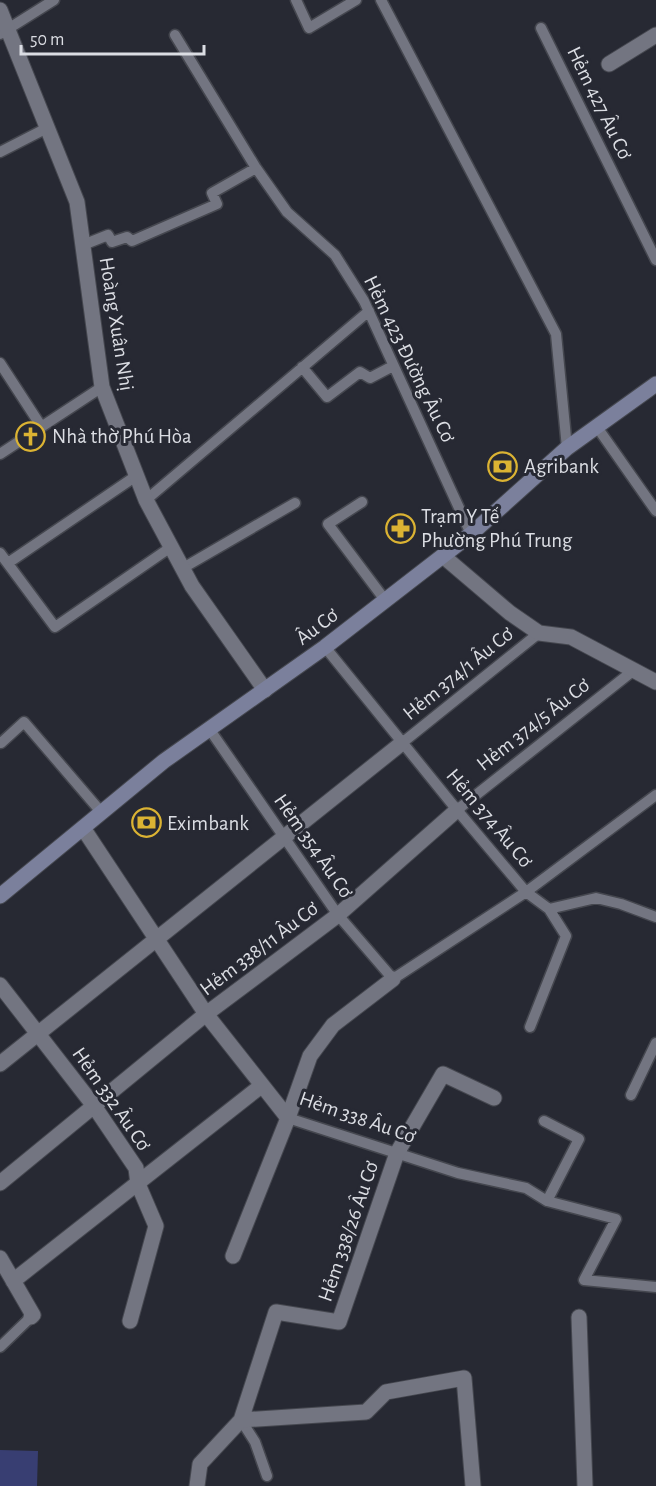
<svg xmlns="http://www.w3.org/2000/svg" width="656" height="1486" font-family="'Alegreya Sans',sans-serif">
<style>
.green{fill:#383e72}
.building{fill:#4d3c03;stroke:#59554a;stroke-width:1.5}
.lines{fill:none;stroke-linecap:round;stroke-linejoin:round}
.service-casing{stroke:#45474f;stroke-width:13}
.minor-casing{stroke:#45474f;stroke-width:17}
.secondary-casing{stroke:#45474f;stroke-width:17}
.service{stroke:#737581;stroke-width:10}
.minor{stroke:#737581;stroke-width:15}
.secondary{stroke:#7b809c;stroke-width:15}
.labels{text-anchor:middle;stroke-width:6;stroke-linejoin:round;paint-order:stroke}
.street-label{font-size:21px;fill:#dbdde3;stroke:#272933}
.poi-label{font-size:21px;fill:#dbdde3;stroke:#272933;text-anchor:start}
</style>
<rect width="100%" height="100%" fill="#272933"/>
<path class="green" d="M0,1450L38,1451L37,1486H0Z"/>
<path class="building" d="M144,811L157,827L147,835L134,819Z"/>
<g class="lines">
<defs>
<path id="service" d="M296,0L309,28L356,0
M381,0L556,334L567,448
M541,28L656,260
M0,34L54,0
M175,35L256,168L287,212L335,255L364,301L471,534
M0,152L47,128
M83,245L108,235L112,242L127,237L132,241L217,204L212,193L256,168
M0,363L41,426
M302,367L327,397L360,372L370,378L393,366
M597,427L656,511
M0,454L102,387
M146,500L369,311
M362,502L328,524L385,600
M0,553L55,627L171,547
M8,563L136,476
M183,568L295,503
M325,647L457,810L526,892L549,909L566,936L530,1027
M210,730L338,915L393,979L526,892L656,795
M0,742L1,743L24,722L102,813
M402,743L539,633
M457,810L634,670
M549,909L596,898L621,904L656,917
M631,1095L656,1043
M288,1118L458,1173L526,1188L547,1201L616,1219L584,1280L656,1287
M544,1121L579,1139L547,1201
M0,1347L31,1317
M241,1420L255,1442L267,1476"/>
<path id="minor" d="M0,10L77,202L102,387L146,500L192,586L265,690
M609,64L656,35
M443,556L510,613L539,633L571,637L656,682
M83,828L206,1014L288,1118
M0,985L94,1106L136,1168L138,1184L156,1226L130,1321
M0,1064L402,743
M0,1183L206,1014L338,915L457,810
M233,1256L288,1118L310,1056L333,1025L393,979
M0,1258L33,1315L31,1317
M13,1281L261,1086
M579,1317L585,1486
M241,1420L366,1412L386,1392L464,1378L473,1486
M197,1486L200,1464L241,1420L276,1312L339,1322L397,1153L443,1074L494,1098"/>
<path id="secondary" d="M0,896L164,761L325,647L471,534L567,448L656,384"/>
</defs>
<use href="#service" class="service-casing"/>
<use href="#minor" class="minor-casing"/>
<use href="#secondary" class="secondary-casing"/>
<use href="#service" class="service"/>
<use href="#minor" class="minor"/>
<use href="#secondary" class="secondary"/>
</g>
<defs>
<symbol id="church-ring" viewBox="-11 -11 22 22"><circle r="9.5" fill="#272933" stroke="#dbb333" stroke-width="1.5"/><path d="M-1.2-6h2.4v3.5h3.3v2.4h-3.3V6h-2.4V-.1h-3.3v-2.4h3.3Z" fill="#dbb333"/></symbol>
<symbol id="bank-ring" viewBox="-11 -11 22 22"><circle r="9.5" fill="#272933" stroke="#dbb333" stroke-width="1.5"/><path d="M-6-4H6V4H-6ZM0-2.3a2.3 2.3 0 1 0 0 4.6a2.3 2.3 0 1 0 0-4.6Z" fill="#dbb333"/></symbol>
<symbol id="pharmacy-ring" viewBox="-11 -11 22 22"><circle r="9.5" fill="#272933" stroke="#dbb333" stroke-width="1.5"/><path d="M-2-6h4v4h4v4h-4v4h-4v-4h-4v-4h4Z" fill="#dbb333"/></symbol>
</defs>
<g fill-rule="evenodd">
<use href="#church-ring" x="14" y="420" width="33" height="33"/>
<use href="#bank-ring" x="486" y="450" width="33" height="33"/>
<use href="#pharmacy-ring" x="384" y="512" width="33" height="33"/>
<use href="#bank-ring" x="130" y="806" width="33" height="33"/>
</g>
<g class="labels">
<g class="street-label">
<text transform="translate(600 103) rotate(64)" y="7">Hẻm 427 Âu Cơ</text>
<text transform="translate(117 324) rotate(81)" y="7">Hoàng Xuân Nhị</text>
<text transform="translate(410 359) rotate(64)" y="7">Hẻm 423 Đường Âu Cơ</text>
<text transform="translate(317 626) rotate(-37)" y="7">Âu Cơ</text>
<text transform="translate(458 673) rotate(-39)" y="7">Hẻm 374/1 Âu Cơ</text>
<text transform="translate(533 724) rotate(-38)" y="7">Hẻm 374/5 Âu Cơ</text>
<text transform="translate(490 818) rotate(50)" y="7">Hẻm 374 Âu Cơ</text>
<text transform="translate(314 846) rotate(55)" y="7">Hẻm 354 Âu Cơ</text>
<text transform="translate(259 948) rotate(-37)" y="7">Hẻm 338/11 Âu Cơ</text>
<text transform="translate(112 1099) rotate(55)" y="7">Hẻm 332 Âu Cơ</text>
<text transform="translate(358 1117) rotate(19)" y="7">Hẻm 338 Âu Cơ</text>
<text transform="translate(348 1231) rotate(-71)" y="7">Hẻm 338/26 Âu Cơ</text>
</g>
<g class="poi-label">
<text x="52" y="443">Nhà thờ Phú Hòa</text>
<text x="524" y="473">Agribank</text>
<text x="421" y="523">Trạm Y Tế<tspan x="421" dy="24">Phường Phú Trung</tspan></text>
<text x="167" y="830">Eximbank</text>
</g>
</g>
<path d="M21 45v9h183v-9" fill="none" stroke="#dbdde3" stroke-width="3"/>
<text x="30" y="45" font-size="18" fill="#dbdde3" stroke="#272933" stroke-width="4.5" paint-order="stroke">50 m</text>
</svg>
